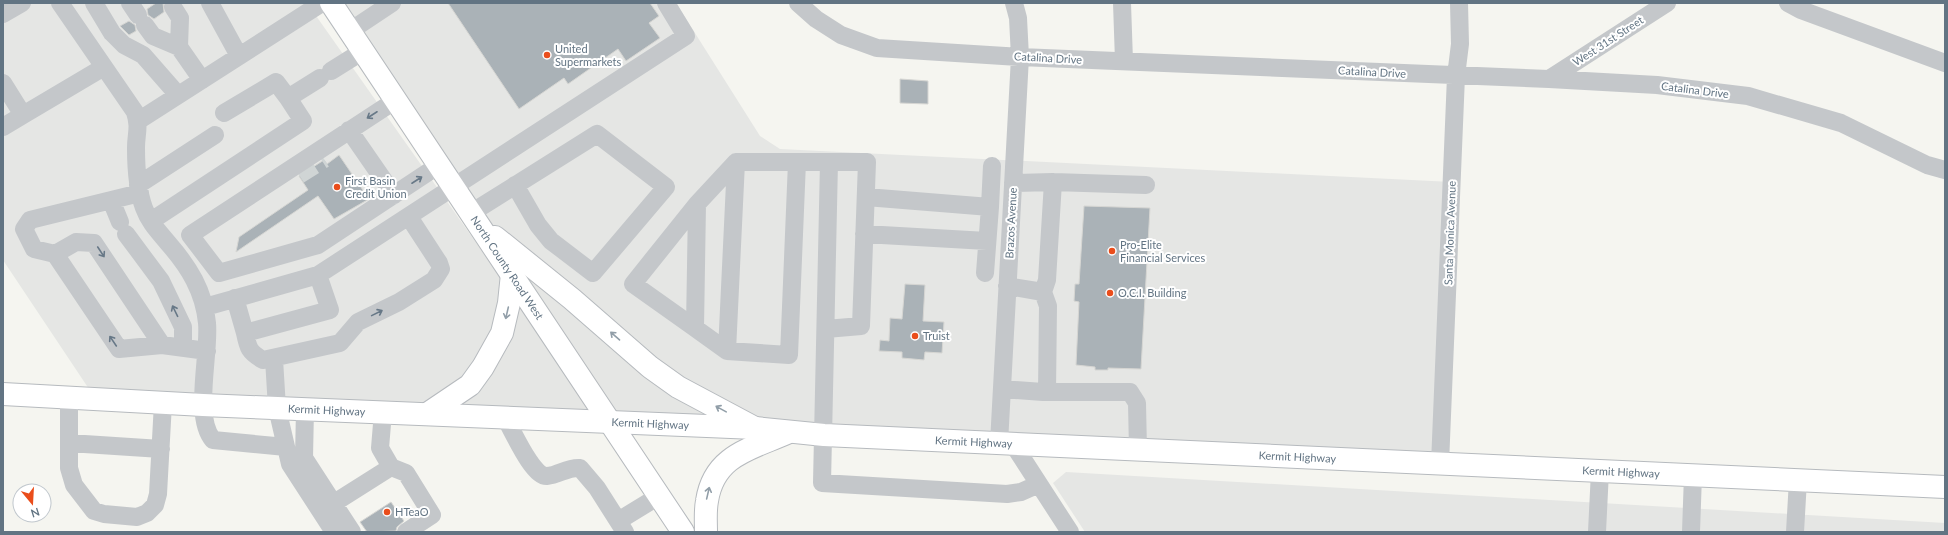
<svg xmlns="http://www.w3.org/2000/svg" width="1948" height="535" font-family="Lato,sans-serif">
<style>
.built{fill:#e5e6e4}
.building{fill:#aab2b7;stroke:#d6d6d3}
.lines{fill:none;stroke-linecap:round;stroke-linejoin:round}
.minor-tunnel{stroke:#d0d5d5;stroke-width:18;stroke-dasharray:18 9;stroke-linecap:butt}
.major-casing{stroke:#b6babe;stroke-width:24}
.minor{stroke:#c4c7ca;stroke-width:18}
.major{stroke:#fff;stroke-width:22}
.oneway{stroke:#677887}
.oneway2{stroke:#919ea8}
.poi-dot{fill:#ea4d1b;stroke:#fff;stroke-width:1.5}
.labels{text-anchor:middle;stroke-width:4;stroke-linejoin:round;paint-order:stroke}
.street-label{font-size:11px;fill:#627483;stroke:#fff}
.poi-label{font-size:11px;fill:#627483;stroke:#fff;text-anchor:start}
</style>
<rect width="100%" height="100%" fill="#f5f5f0"/>
<path class="built" d="M3,3H307L599,417L345,3H676L760,136L780,149L1452,182L1440,464L95,398L3,260Z
M1066,472L1945,523V532H1085L1053,483Z"/>
<path class="building" d="M156,3H163L164,12L154,19L148,15L147,9Z
M448,3H650L659,16L649,23L660,38L626,61L618,49L568,84L564,78L519,109Z
M129,21L135,25L136,31L129,35L120,26Z
M900,79L928,81V104L900,103Z
M339,155L369,199L334,219L318,196L236,252L239,237L308,190L299,176L324,160L327,164Z
M1084,206L1150,208L1141,369L1108,368V370H1095V367L1076,365L1079,302L1074,301L1075,284H1079Z
M905,284L925,285L923,321L944,322L942,353L925,352L924,360L902,358V352L879,351L880,340L889,341L890,318L902,319Z
M391,502L404,521L397,527L396,531L367,532L360,522Z"/>
<g class="lines">
<path class="minor-tunnel" d="M299,175L324,159"/>
<defs>
<g id="major">
<path id="s1" d="M331,3L683,532"/>
<path d="M495,237L572,299L650,367L678,387L753,427"/>
<path id="s2" d="M3,394L203,405L755,428L824,435L1945,487"/>
<path d="M427,414L470,385L483,367L502,333L509,303L512,274"/>
<path d="M706,532C706,522 705,511 707,501C714,455 751,449 787,433"/>
</g>
</defs>
<use href="#major" class="major-casing"/>
<path class="minor" d="M60,3L135,112C140,128 136,133 136,148C136,168 137,189 144,208C149,222 159,232 168,243C189,267 204,291 207,323C210,354 193,417 213,440L286,447
M94,3L112,33L124,45L143,55L178,95
M130,3L138,15
M210,3L239,56
M798,3L816,19L841,35L877,48L1020,57L1549,79L1657,85L1748,96L1841,123L1927,165L1945,170
M1122,3L1124,61
M1788,3L1801,10L1945,63
M3,14L22,3
M145,25L153,36L179,47L180,18L173,7
M350,31L392,3
M179,47L202,80
M331,71L363,51
M1549,79L1667,3
M3,83L23,115L3,127
M396,100L190,235L219,273L318,245L439,165
M224,113L276,82L288,98
M23,115L104,67
M138,121L322,3
M349,130L394,195
M736,162H797
M1013,183L1053,182L1146,185
M138,185L215,135
M140,193L30,220L24,229L34,249L55,254L76,242L94,243L162,345
M866,197L990,207L985,273
M111,200L120,222
M697,204L633,284L695,328L697,204L736,162L727,351L789,355L797,162H829L822,483L1007,494L1021,492L1039,484
M990,207L992,166
M471,213L597,134L666,187L593,273L551,241L538,225L515,185
M151,221L303,121L288,98L320,78
M126,234L161,281L183,327V348
M864,234L987,241
M55,254L119,349L162,345L207,351
M1007,286L1043,292L1048,306L1047,392
M1043,292L1047,280L1053,182
M235,298L245,333L330,310L318,275
M205,307L318,275L686,36L666,3
M695,328L727,351
M826,329L861,326L867,162H829
M245,333C248,348 249,352 263,360L340,343L358,322L399,302L434,280L441,269L439,263L409,217
M274,359L277,408L290,464L334,532
M1002,389L1043,392H1130L1137,403L1138,450
M69,398V468L74,485L94,511L104,514L137,517L147,513L155,505L158,494L163,403
M305,409L304,458L352,532
M383,412L380,448L391,467L406,473L432,515L406,532
M505,418C512,429 533,478 547,476C559,475 567,467 580,468L597,488L625,532
M69,443L161,449
M999,443L1020,57L1018,18L1014,3
M1013,444L1070,532
M1440,464L1456,76L1460,44L1459,3
M334,503L391,467
M618,521L659,496
M1597,532L1600,471
M1691,532L1693,475
M1795,532L1798,480"/>
<use href="#major" class="major"/>
</g>
<defs><path id="oneway-shaft" d="M-6 0H5M1.5-3L5.5 0L1.5 3" fill="none" stroke-width="1.6" stroke-linecap="round" stroke-linejoin="round"/></defs>
<g class="oneway">
<use href="#oneway-shaft" transform="translate(372 115) rotate(147)"/>
<use href="#oneway-shaft" transform="translate(417 180) rotate(-33)"/>
<use href="#oneway-shaft" transform="translate(101 252) rotate(57)"/>
<use href="#oneway-shaft" transform="translate(175 311) rotate(-116)"/>
<use href="#oneway-shaft" transform="translate(377 313) rotate(-26)"/>
<use href="#oneway-shaft" transform="translate(113 341) rotate(-124)"/>
</g>
<g class="oneway2">
<use href="#oneway-shaft" transform="translate(507 313) rotate(103)"/>
<use href="#oneway-shaft" transform="translate(615 336) rotate(-139)"/>
<use href="#oneway-shaft" transform="translate(721 409) rotate(-151)"/>
<use href="#oneway-shaft" transform="translate(708 493) rotate(-77)"/>
</g>
<g class="poi-dot">
<circle cx="547" cy="55" r="4"/>
<circle cx="337" cy="187" r="4"/>
<circle cx="1112" cy="251" r="4"/>
<circle cx="1110" cy="293" r="4"/>
<circle cx="915" cy="336" r="4"/>
<circle cx="387" cy="512" r="4"/>
</g>
<g class="labels">
<g class="street-label">
<text transform="translate(1608 41) rotate(-33)" y="4">West 31st Street</text>
<text transform="translate(1048 58) rotate(3)" y="4">Catalina Drive</text>
<text transform="translate(1372 72) rotate(3)" y="4">Catalina Drive</text>
<text transform="translate(1695 90) rotate(7)" y="4">Catalina Drive</text>
<text transform="translate(1011 223) rotate(-87)" y="4">Brazos Avenue</text>
<text transform="translate(1450 233) rotate(-88)" y="4">Santa Monica Avenue</text>
<text dy="4" stroke="none"><textPath href="#s1" startOffset="318">North County Road West</textPath></text>
<text dy="4" stroke="none"><textPath href="#s2" startOffset="324">Kermit Highway</textPath></text>
<text dy="4" stroke="none"><textPath href="#s2" startOffset="648">Kermit Highway</textPath></text>
<text dy="4" stroke="none"><textPath href="#s2" startOffset="972">Kermit Highway</textPath></text>
<text dy="4" stroke="none"><textPath href="#s2" startOffset="1296">Kermit Highway</textPath></text>
<text dy="4" stroke="none"><textPath href="#s2" startOffset="1620">Kermit Highway</textPath></text>
</g>
<g class="poi-label">
<text x="555" y="53">United<tspan x="555" dy="13">Supermarkets</tspan></text>
<text x="345" y="185">First Basin<tspan x="345" dy="13">Credit Union</tspan></text>
<text x="1120" y="249">Pro-Elite<tspan x="1120" dy="13">Financial Services</tspan></text>
<text x="1118" y="297">O.C.I. Building</text>
<text x="923" y="340">Truist</text>
<text x="395" y="516">HTeaO</text>
</g>
</g>
<rect width="1948" height="535" fill="none" stroke="#627483" stroke-width="8"/>
<g transform="translate(32 503) rotate(162)"><circle r="19" fill="#ffffff" stroke="#c0c7cd"/>
<path d="M0-3L7 15L0 10L-7 15Z" fill="#ea4d1b"/>
<text y="-6" font-size="11" font-weight="bold" text-anchor="middle" fill="#627483">N</text>
</g>
</svg>
